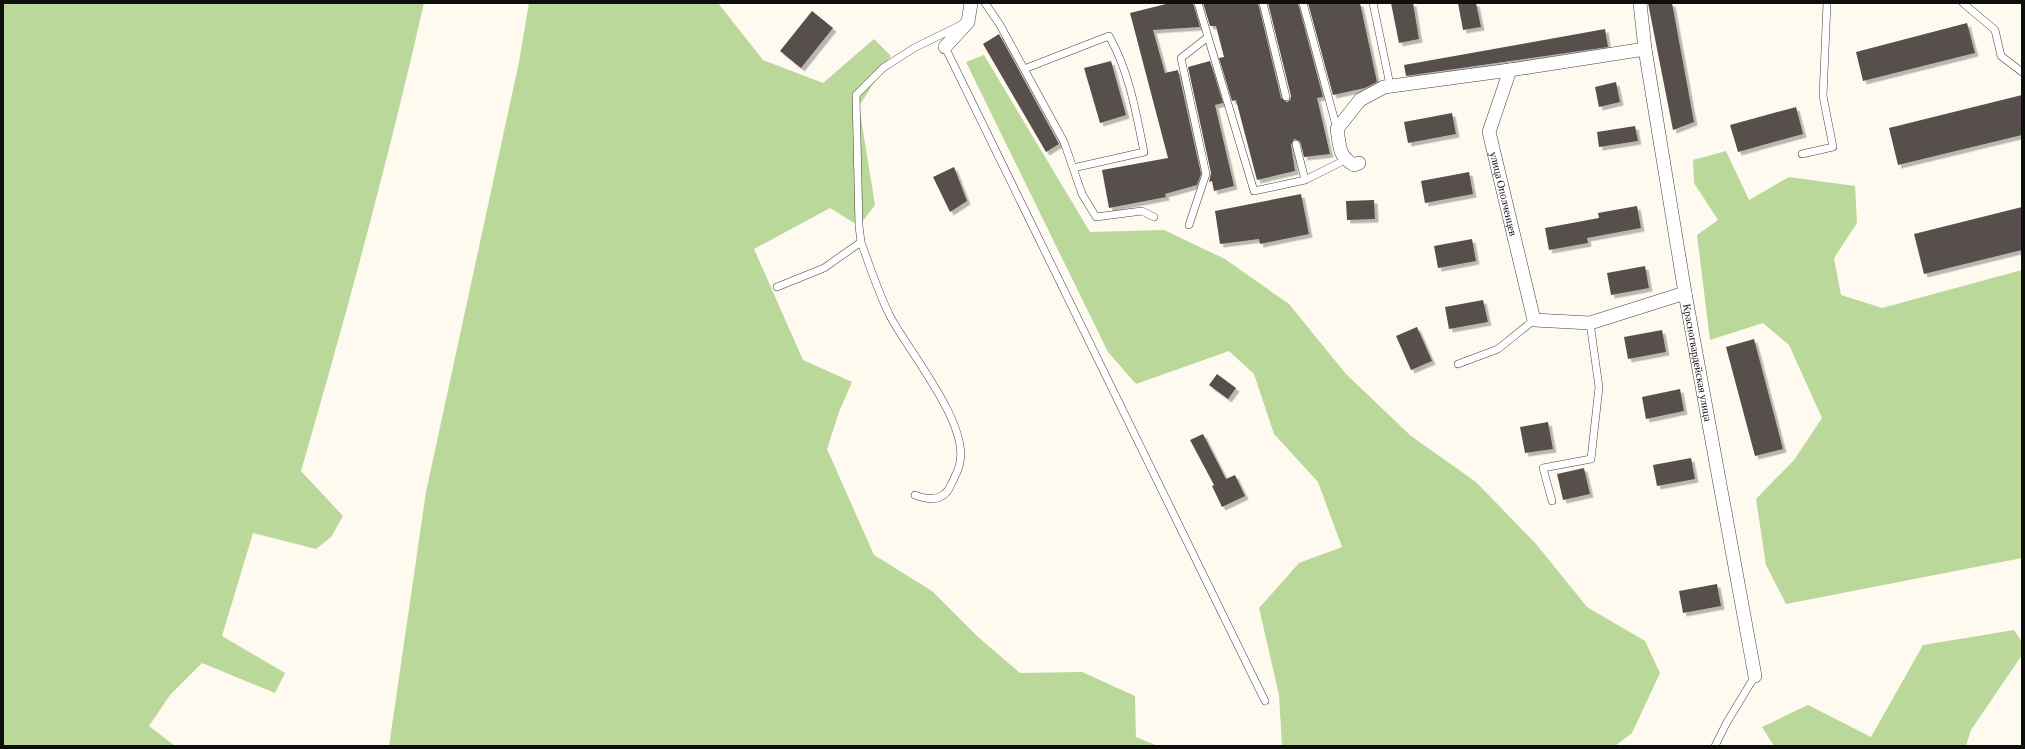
<svg xmlns="http://www.w3.org/2000/svg" width="2025" height="749" font-family="'Crimson Pro',serif">
<style>
.forest{fill:#bbd89b}
.building{fill:#574f4b;filter:url(#shadow)}
.lines{fill:none;stroke-linecap:round;stroke-linejoin:round}
.lane-casing{stroke:#414141;stroke-width:8}
.street-casing{stroke:#414141;stroke-width:14}
.lane{stroke:#fff;stroke-width:7}
.street{stroke:#fff;stroke-width:13}
.labels{text-anchor:middle;stroke-width:4;stroke-linejoin:round;paint-order:stroke}
.street-label{font-size:11px;fill:#0e0e0e;stroke:#fff}
</style>
<defs>
<filter id="shadow"><feDropShadow dx="3.5" dy="3.5" stdDeviation="0" flood-color="#0004"/></filter>
</defs>
<rect width="100%" height="100%" fill="#fefaf0"/>
<path class="forest" d="M3,3H424C388,161 346,316 301,471L343,516L331,537L316,549L253,533L222,636L285,673L275,693L202,663L170,695L149,726L175,746H3Z
M529,3H718L763,60L823,83L874,39L891,56L859,106L875,205L859,226L830,208L754,249L803,360L852,382L839,412L827,449L874,555L932,591L978,637L1020,673L1082,672L1135,696L1136,737L1158,746H389L426,492L519,62Z
M984,55L1090,232L1164,230L1225,259L1289,304L1346,374L1411,436L1476,482L1536,544L1587,607L1645,641L1660,673L1632,733L1615,746H1282L1279,695L1259,608L1299,563L1342,547L1318,482L1274,434L1254,374L1229,351L1136,384L1108,352L966,62Z
M1726,151L1749,200L1789,177L1855,186L1857,223L1834,258L1841,295L1882,308L2022,270V558L1786,604L1766,565L1756,499L1794,460L1822,418L1789,345L1763,323L1710,340L1697,235L1718,220L1694,183L1693,160Z
M2014,630L2022,642V655L1971,730L1966,746H1774L1762,727L1808,705L1871,737L1923,645Z"/>
<path class="building" d="M1170,3H1193L1200,27L1153,30L1165,73L1178,70L1201,174L1197,185L1165,194L1166,197L1109,208L1102,170L1168,158L1130,13Z
M1203,3H1258L1281,98L1287,102L1290,100L1291,96L1268,3H1298L1323,97L1317,98L1330,154L1304,157L1300,141L1294,139L1291,145L1295,171L1257,180L1236,100L1232,101L1219,58L1224,57L1216,26H1210Z
M1308,3H1360L1377,82L1365,88L1333,95Z
M1391,3H1413L1419,39L1399,43Z
M1458,3H1476L1481,27L1463,30Z
M1648,3H1672L1694,122L1673,130Z
M812,11L833,28L801,68L780,51Z
M1967,23L1975,53L1863,81L1856,52Z
M1605,29L1608,47L1406,76L1404,65Z
M999,34L1059,144L1046,152L983,44Z
M1111,61L1126,115L1100,123L1084,68Z
M1210,61L1223,103L1215,105L1234,186L1214,191L1212,181L1209,182L1211,173L1188,67Z
M1616,82L1620,102L1599,107L1595,87Z
M2022,95V135L1898,165L1889,128Z
M1796,107L1803,134L1738,152L1730,125Z
M1452,113L1456,134L1408,143L1404,122Z
M1635,126L1638,141L1599,147L1597,132Z
M954,167L967,201L950,212L933,177Z
M1469,172L1473,194L1425,203L1421,181Z
M1301,194L1309,234L1260,244L1259,239L1220,244L1215,211Z
M1374,200L1375,219L1347,220L1346,201Z
M1637,206L1641,228L1587,238L1588,243L1549,250L1545,228L1599,218L1598,213Z
M2022,207V250L1924,274L1914,234Z
M1472,239L1476,261L1438,268L1434,246Z
M1645,266L1649,288L1611,295L1607,273Z
M1483,300L1488,322L1449,329L1445,307Z
M1417,327L1432,361L1411,370L1396,336Z
M1662,330L1666,352L1628,359L1624,337Z
M1754,339L1783,449L1755,456L1726,347Z
M1217,374L1236,388L1228,399L1209,385Z
M1680,389L1684,411L1646,419L1642,397Z
M1548,422L1553,449L1525,453L1520,427Z
M1203,434L1226,479L1235,475L1245,496L1222,507L1212,486L1214,485L1190,440Z
M1691,458L1695,479L1657,486L1653,465Z
M1584,468L1590,494L1563,500L1557,474Z
M1717,584L1721,606L1683,613L1679,591Z"/>
<g class="lines">
<defs>
<path id="lane" d="M985,3L1000,25L1064,142L1082,194L1096,217L1142,211L1154,217
M1263,3L1286,97
M1303,3L1337,129
M1373,3L1390,85
M1963,3L1995,30L2001,56L2022,72
M1208,37L1254,191L1305,180
M945,47L1265,701
M1024,69L1109,36C1129,71 1136,112 1144,152L1073,168
M1296,144L1305,180L1345,160
M1802,154L1833,147L1823,96L1827,3
M1189,225L1206,174L1181,58L1208,37L1198,3
M861,242C870,267 878,292 890,316C909,352 968,422 960,462C959,470 954,478 951,485C944,501 930,501 915,495
M777,287L824,268L861,242L859,226L856,95L883,68L914,48L961,25
M1458,364L1498,349L1534,320
M1552,501L1543,468L1591,459L1599,387L1590,323
M1715,746L1727,722L1755,676"/>
<g id="street">
<path d="M945,47L968,22L971,3"/>
<path id="s1" d="M1645,49L1685,293L1755,676"/>
<path id="s2" d="M1510,70L1489,132L1534,320L1590,323L1685,293"/>
<path d="M1359,163L1354,165C1338,156 1340,146 1337,129L1360,100L1384,87L1510,70L1645,49L1640,3"/>
</g>
</defs>
<use href="#lane" class="lane-casing"/>
<use href="#street" class="street-casing"/>
<use href="#lane" class="lane"/>
<use href="#street" class="street"/>
</g>
<g class="labels">
<g class="street-label">
<text dy="4" stroke="none"><textPath href="#s2" startOffset="129">улица Ополченцев</textPath></text>
<text dy="4" stroke="none"><textPath href="#s1" startOffset="318">Красногвардейская улица</textPath></text>
</g>
</g>
<rect width="2025" height="749" fill="none" stroke="#0e0e0e" stroke-width="8"/>
</svg>
